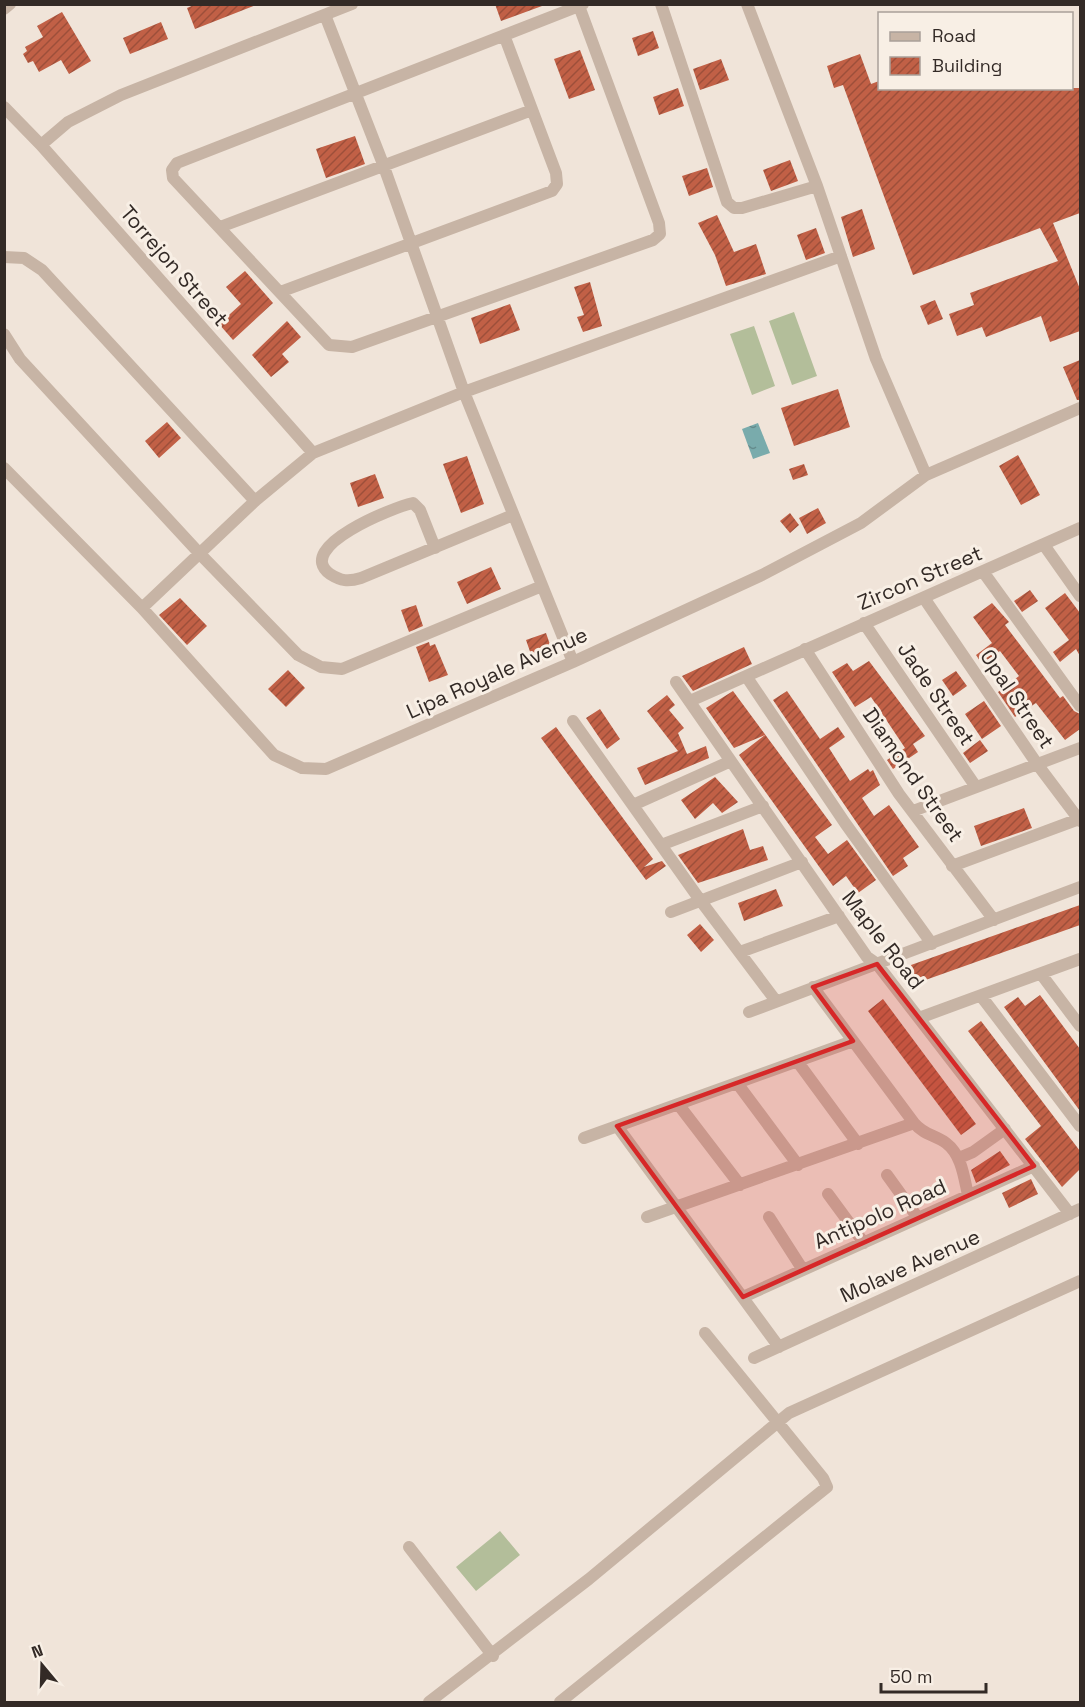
<svg xmlns="http://www.w3.org/2000/svg" width="1085" height="1707" font-family="'Space Grotesk',sans-serif">
<style>
.grass{fill:#b3be9a}
.water{fill:url(#water-ripples)}
.building{fill:url(#building-hatch)}
.lines{fill:none;stroke-linecap:round;stroke-linejoin:round}
.street{stroke:#c7b4a5;stroke-width:12}
.marked{fill:#d62828;fill-opacity:0.2;stroke:#d62828;stroke-width:4.5;stroke-linejoin:round}
.labels{text-anchor:middle;stroke-width:6;stroke-linejoin:round;paint-order:stroke}
.street-label{font-size:21px;fill:#332a26;stroke:#f8efe5}
</style>
<defs>
<pattern id="water-ripples" width="26" height="14" patternUnits="userSpaceOnUse" patternTransform="scale(1.5)"><rect width="26" height="14" fill="#79abac"/><path d="M2 4q2-2 4 0t4 0M15 11q2-2 4 0t4 0" fill="none" stroke="#648b8c"/></pattern>
<pattern id="building-hatch" width="6" height="6" patternUnits="userSpaceOnUse" patternTransform="scale(1.5)"><rect width="6" height="6" fill="#c16046"/><path d="M-1 1l2-2M0 6l6-6M5 7l2-2" fill="none" stroke="#9d4f3a"/></pattern>
</defs>
<rect width="100%" height="100%" fill="#f0e4d9"/>
<path class="grass" d="M794,312L817,376L792,385L769,321Z
M754,326L775,386L752,395L730,334Z
M500,1531L520,1555L476,1591L456,1567Z"/>
<path class="water" d="M758,423L770,453L753,459L742,429Z"/>
<path class="building" d="M196,4H256V5L195,29L187,8Z
M495,4H542V6L501,21Z
M62,12L91,61L69,74L61,60L39,72L33,61L28,63L23,54L27,51L25,47L43,37L37,26Z
M161,22L168,39L130,54L123,38Z
M653,31L659,48L638,56L632,38Z
M580,50L595,90L569,99L554,59Z
M860,54L871,84L879,81V88H1080V213L1053,223L1080,289V331L1050,342L1041,316L986,337L982,327L957,336L949,314L974,305L970,293L1058,261L1040,228L913,275L843,85L834,88L827,66Z
M721,59L729,80L700,90L693,69Z
M678,88L684,106L659,115L653,97Z
M355,136L365,164L326,178L316,149Z
M790,160L798,181L771,191L763,170Z
M707,168L713,187L689,196L682,176Z
M862,209L875,249L853,257L841,217Z
M717,215L734,252L756,244L766,274L726,286L715,255L698,223Z
M816,228L825,253L806,260L797,235Z
M245,271L273,303L233,340L219,324L241,304L226,287Z
M590,282L602,326L583,332L577,317L584,315L574,287Z
M935,300L943,319L928,325L920,306Z
M510,304L520,330L480,344L471,318Z
M287,321L301,337L282,354L289,362L271,377L252,355Z
M1080,360V400H1077L1063,367Z
M838,389L850,427L794,446L781,408Z
M167,422L181,438L159,458L145,441Z
M1018,455L1040,495L1021,505L999,466Z
M467,456L484,504L461,513L443,464Z
M804,464L808,475L793,480L789,469Z
M375,474L384,498L358,507L350,483Z
M818,508L826,523L807,534L799,518Z
M790,513L799,525L790,533L780,521Z
M491,567L501,589L467,604L457,582Z
M1030,590L1038,601L1022,612L1014,601Z
M1065,593L1080,613V656L1076,649L1060,662L1053,652L1069,640L1045,608Z
M180,598L207,626L187,645L159,615Z
M992,603L1009,622L1005,625L1060,698L1063,696L1074,711L1080,714V729L1065,740L1036,703L1015,717L998,692L1019,676L1000,651L982,664L976,655L992,643L973,617Z
M416,605L423,626L409,632L401,610Z
M546,633L554,656L534,663L526,640Z
M429,642L430,646L435,644L448,675L429,682L416,647Z
M744,647L752,664L693,691L682,676Z
M869,661L925,736L913,744L918,752L893,769L887,760L905,748L871,697L855,707L832,672L847,663L853,671Z
M288,670L305,688L286,707L268,689Z
M956,671L967,686L953,696L942,680Z
M733,691L832,825L815,837L828,854L847,840L876,880L858,893L846,876L833,886L739,755L765,735L734,748L706,708Z
M787,691L820,739L838,727L845,737L829,748L850,781L868,769L870,772L873,770L880,785L862,798L874,816L889,805L919,847L903,858L908,866L893,876L773,700Z
M667,695L675,705L669,710L684,728L678,733L687,754L706,746L709,758L645,785L637,768L678,751L647,711Z
M984,701L1001,726L982,739L965,714Z
M600,709L620,739L607,749L586,718Z
M556,727L653,859L644,867L662,861L666,866L646,880L541,738Z
M980,740L988,751L970,763L963,753Z
M715,777L738,802L722,813L713,803L695,819L681,800Z
M1024,808L1032,828L981,846L974,826Z
M743,829L750,850L763,846L768,860L698,883L678,855Z
M776,889L783,906L744,921L738,903Z
M1080,905V925L917,983L911,965Z
M700,924L714,940L701,952L687,935Z
M1040,995L1080,1049V1111L1004,1007L1018,997L1025,1006Z
M883,999L976,1124L961,1135L868,1011Z
M981,1021L1080,1151V1169L1062,1187L1025,1139L1041,1126L968,1031Z
M1000,1151L1010,1165L976,1183L971,1170Z
M1031,1179L1038,1194L1009,1208L1002,1193Z"/>
<g class="lines">
<path class="street" d="M578,4L579,6L659,223L660,234L653,240L352,347L329,345L173,178L172,170L177,163L579,6L583,4
M661,4L727,202L734,208H742L817,186
M747,4L817,186L876,359L926,475
M4,9L10,4
M325,15L383,164L464,392L573,662
M4,107L41,145L313,453
M41,145L68,122L121,95L352,4
M220,227L532,110
M4,257L24,258L42,270L255,501
M280,292L552,191L557,184L556,173L504,35
M4,334L20,359L200,554L298,655L321,667L342,669L542,586
M4,468L142,608L274,755L302,768L326,769L573,662L762,575L861,523L926,475L1080,408
M1044,545L1080,596
M435,548L420,510L413,503C394,507 293,547 330,574C341,581 348,582 361,578L513,515
M984,573L1080,706
M924,598L1037,764L1080,821
M142,608L255,501L313,453L464,392L841,256
M864,623L976,787
M805,649L899,794L994,920
M746,676L845,823L932,944
M676,682L867,957L877,964L1070,1214
M690,701L1080,528
M573,721L700,900L776,1001
M633,805L731,761
M913,811L1080,748
M661,845L763,806
M952,866L1079,819
M671,912L802,862
M740,952L839,916
M1041,974L1080,1026
M813,987L914,1123C924,1135 935,1135 946,1143C962,1155 964,1178 968,1195
M981,996L1080,1126
M749,1012L1080,887
M919,1018L1080,959
M797,1061L858,1144
M737,1083L798,1165
M678,1104L740,1185
M617,1126L779,1347
M584,1138L853,1041
M959,1158L973,1152L1005,1129
M887,1175L918,1218
M828,1194L864,1243
M647,1217L914,1123
M769,1217L803,1270
M743,1297L1034,1166
M754,1358L1080,1209
M409,1547L493,1656
M429,1702L589,1579L789,1413L1080,1281
M560,1702L827,1487L823,1478L705,1333"/>
</g>
<path class="marked" d="M877,964L1034,1166L743,1297L617,1126L853,1041L813,987Z"/>
<g class="labels">
<g class="street-label">
<text transform="translate(174 266) rotate(49)" y="7">Torrejon Street</text>
<text transform="translate(920 578) rotate(-23)" y="7">Zircon Street</text>
<text transform="translate(497 673) rotate(-24)" y="7">Lipa Royale Avenue</text>
<text transform="translate(936 694) rotate(56)" y="7">Jade Street</text>
<text transform="translate(1017 699) rotate(56)" y="7">Opal Street</text>
<text transform="translate(913 775) rotate(55)" y="7">Diamond Street</text>
<text transform="translate(883 940) rotate(52)" y="7">Maple Road</text>
<text transform="translate(880 1214) rotate(-24)" y="7">Antipolo Road</text>
<text transform="translate(910 1266) rotate(-24)" y="7">Molave Avenue</text>
</g>
</g>
<rect width="1085" height="1707" fill="none" stroke="#332a26" stroke-width="12"/>
<rect x="878" y="12" width="195" height="78" fill="#f8efe5" stroke="#a9a099" stroke-width="1.5"/>
<rect x="890" y="32" width="30" height="9" fill="#c7b4a5" stroke="#a9a099" stroke-width="1.5"/>
<text x="932" y="42" font-size="18" fill="#332a26">Road</text>
<rect x="890" y="57" width="30" height="18" fill="url(#building-hatch)" stroke="#a9a099" stroke-width="1.5"/>
<text x="932" y="72" font-size="18" fill="#332a26">Building</text>
<g transform="translate(42 1665) rotate(341)" stroke="#f8efe5" stroke-width="4.5" paint-order="stroke">
<path d="M0-4.5L10 22L0 15L-10 22Z" fill="#332a26"/>
<text y="-9" font-size="16" font-weight="bold" text-anchor="middle" fill="#332a26">N</text>
</g>
<path d="M881 1683v9h105v-9" fill="none" stroke="#332a26" stroke-width="3"/>
<text x="890" y="1683" font-size="18" fill="#332a26" stroke="#f8efe5" stroke-width="4.5" paint-order="stroke">50 m</text>
</svg>
